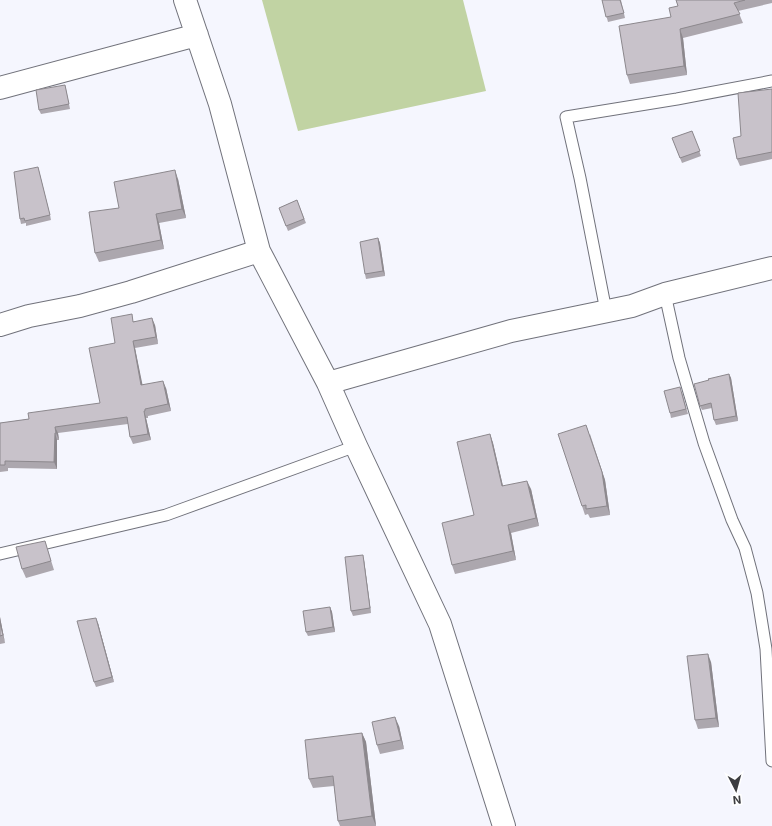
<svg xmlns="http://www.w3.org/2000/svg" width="772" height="826" font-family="Inter,sans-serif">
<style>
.green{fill:#c1d3a3}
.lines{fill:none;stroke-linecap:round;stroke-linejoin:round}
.lane-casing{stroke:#71727b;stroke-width:13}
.street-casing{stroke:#71727b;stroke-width:24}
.lane{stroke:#fff;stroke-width:11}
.street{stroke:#fff;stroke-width:22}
.wall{fill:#aca7ae}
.shaded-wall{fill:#8c888d}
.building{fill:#c8c2ca;stroke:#8c888d}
</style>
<rect width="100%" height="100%" fill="#f5f6fe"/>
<path class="green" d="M262,0H463L486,91L298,131Z"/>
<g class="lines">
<defs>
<path id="lane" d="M665,294L679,358L704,443L732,520L745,548L757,593L766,649L772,761
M606,311L580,178L566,117L677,99L772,81
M0,554L166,515L356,446"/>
<path id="street" d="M185,0L220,104L259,251L328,383L356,446L440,624L504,826
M0,88L197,35
M0,325L29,316L80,306L131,292L259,251
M328,383L511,331L632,306L665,294L772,268"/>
</defs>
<use href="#lane" class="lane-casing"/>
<use href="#street" class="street-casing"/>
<use href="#lane" class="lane"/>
<use href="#street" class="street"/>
</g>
<path class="wall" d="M602,0H621L625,18L608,22Z
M676,0H772V3L738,11L743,23L683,38L687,75L630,84L627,75L671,17L678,6Z
M65,85L66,89L70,109L41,114L39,110Z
M772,89V159L740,166L737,159L741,136Z
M692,131L701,156L682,163L672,138Z
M38,167L51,220L26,226V223L21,224L20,219Z
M178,179L186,218L159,223L164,249L99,262L95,253L119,208Z
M297,200L306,223L288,231L279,208Z
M378,238L380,243L385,276L366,279L365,274Z
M134,321L155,325L158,344L135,348L142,385L166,388L171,411L148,416V418H146L151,440L133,444L130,437L128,424L58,433L59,440H57V469L8,468V471L0,472V423L29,419L100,403L115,343Z
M729,374L731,378L738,421L716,425L714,420L712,408L702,410L700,406L709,380Z
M682,392L688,414L671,418L670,413Z
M490,434L493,443L503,486L531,489L539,526L511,533L516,560L455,574L452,565L474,515Z
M590,434L605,480L610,515L590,518L588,514L585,515L582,506Z
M45,541L54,570L26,578L22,569Z
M364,560L371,613L353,616L351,611Z
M330,607L332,612L335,632L308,636L306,632Z
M0,617L5,643L0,644Z
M98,623L114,682L96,687L94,682Z
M711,662L719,727L698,729L695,720Z
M399,726L404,749L380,754L377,745Z
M362,733L366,742L376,826H340L338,821L334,786L313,788L309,779Z"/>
<path class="shaded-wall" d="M680,29L683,38L687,75L684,66Z
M38,167L39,172L51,220L50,215Z
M175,170L178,179L186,218L182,209Z
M156,214L159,223L164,249L161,240Z
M378,238L380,243L385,276L383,271Z
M152,318L155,325L158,344L156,337Z
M133,341L135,348L144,392L141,385Z
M729,374L731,378L738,421L736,416Z
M163,381L166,388L171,411L168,404Z
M144,411L146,418L151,440L148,434Z
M586,425L605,480L610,515L607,506Z
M55,427L58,433L59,440L56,433Z
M55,433L57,440V469L54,462Z
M490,434L493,443L505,495L502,486Z
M527,481L531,489L539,526L536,518Z
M508,525L511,533L516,560L513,551Z
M363,555L364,560L371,613L370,608Z
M330,607L332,612L335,632L333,627Z
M0,617L5,643L0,623Z
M96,618L98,623L114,682L112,677Z
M708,654L711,662L719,727L716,718Z
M395,717L399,726L404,749L401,740Z
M362,733L366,742L376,826L372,816Z"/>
<path class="building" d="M602,0H620L624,13L606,17Z
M676,0H745L734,3L740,14L680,29L684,66L627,75L619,26L671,17L669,8L678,6Z
M65,85L69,104L39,110L36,90Z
M772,89V152L737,159L733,138L741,136L738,93Z
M692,131L700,151L680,158L672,138Z
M38,167L50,215L25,221L24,218L20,219L14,172Z
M175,170L182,209L156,214L161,240L95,253L89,212L119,208L114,182Z
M297,200L304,219L286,226L279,208Z
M378,238L383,271L365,274L360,242Z
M132,314L133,322L152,318L156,337L133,341L141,385L163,381L168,404L145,409V411H144L148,434L130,437L127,417L55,427L56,433H55L54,462L5,461V465H0V423L29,419L28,413L100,403L89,348L115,343L111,318Z
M729,374L736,416L714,420L711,403L700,406L694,384L709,380L708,379Z
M680,387L686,409L670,413L664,391Z
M586,425L602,472L607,506L586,509V505L582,506L558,434Z
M490,434L502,486L527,481L536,518L508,525L513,551L452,565L442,523L474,515L457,442Z
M45,541L51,561L22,569L16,547Z
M363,555L370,608L351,611L345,557Z
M330,607L333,627L306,632L303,611Z
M96,618L112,677L94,682L77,621Z
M0,623L3,635L0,636Z
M708,654L716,718L695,720L687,656Z
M395,717L401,740L377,745L372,722Z
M362,733L372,816L338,821L333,776L309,779L305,740Z"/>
<g transform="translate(736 790) rotate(174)" stroke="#ffffff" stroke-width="3" paint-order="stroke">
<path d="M0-3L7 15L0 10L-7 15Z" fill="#3c3d40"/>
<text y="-6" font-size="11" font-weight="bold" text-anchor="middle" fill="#3c3d40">N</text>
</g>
</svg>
